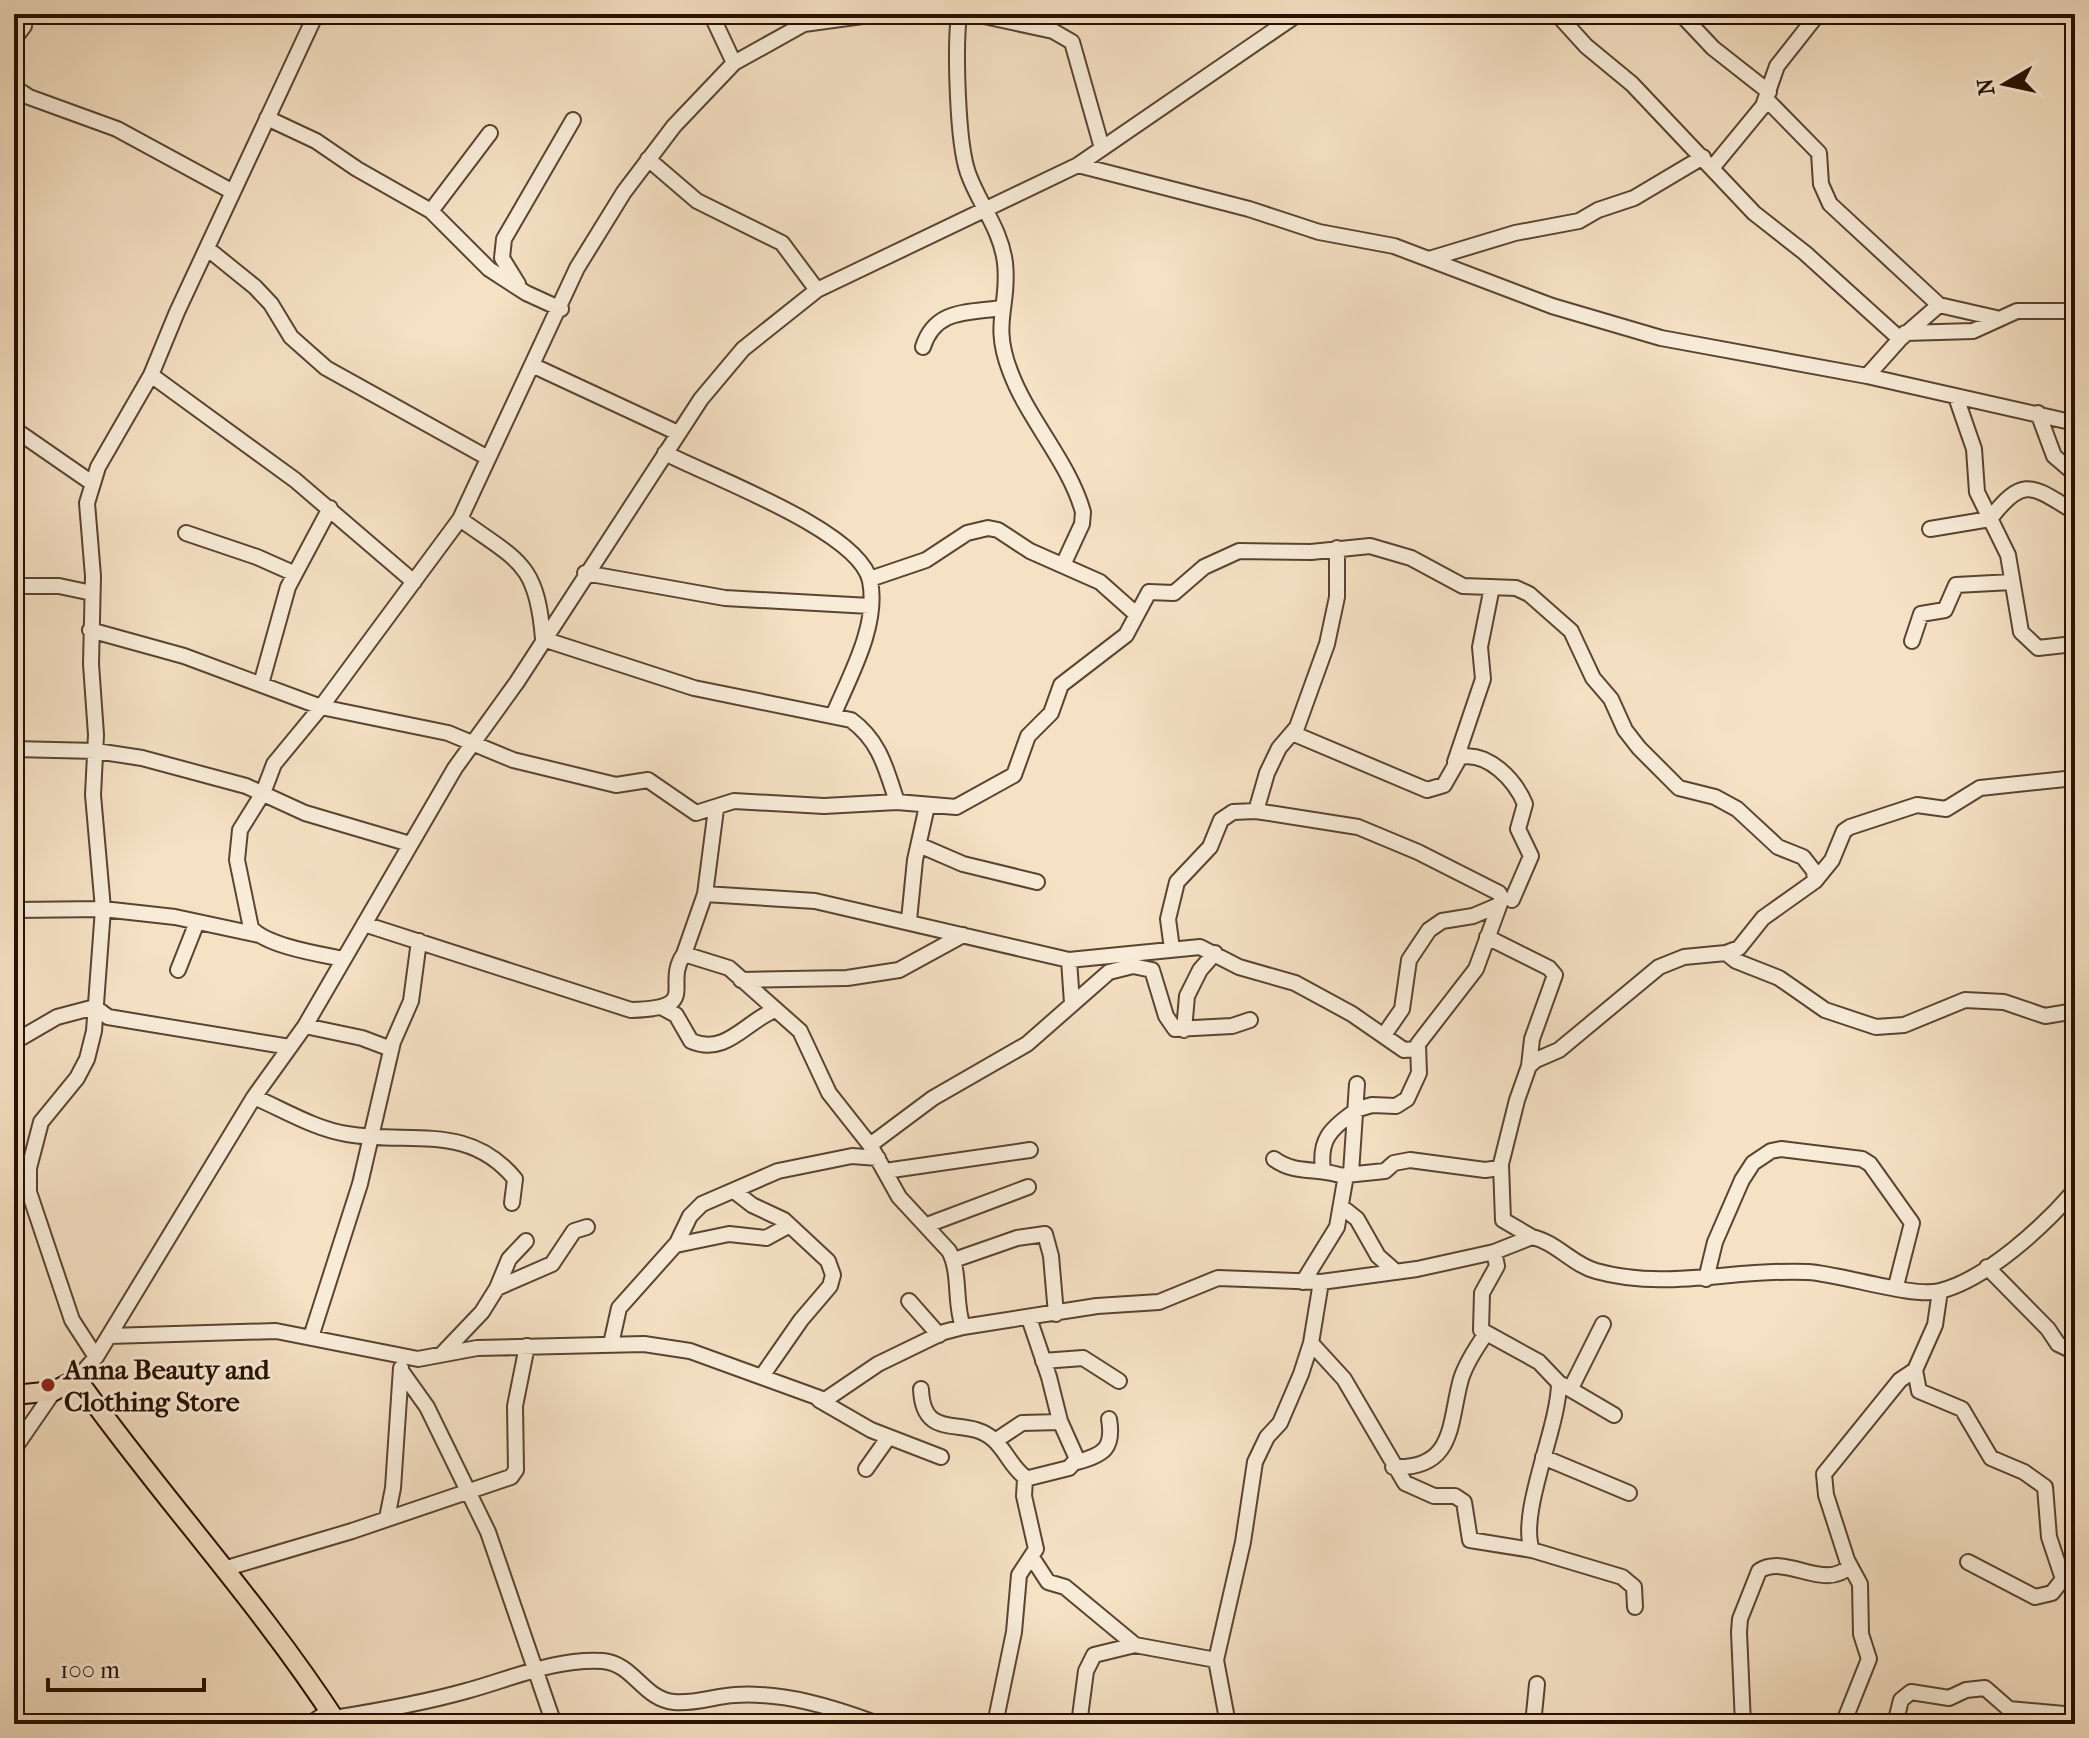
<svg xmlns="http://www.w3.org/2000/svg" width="2089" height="1738" font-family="'IM FELL French Canon',serif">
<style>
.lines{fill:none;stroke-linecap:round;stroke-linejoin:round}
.minor-casing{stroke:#5a4431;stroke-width:18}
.major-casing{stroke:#270f00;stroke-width:22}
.minor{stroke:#f8ecd9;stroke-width:14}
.major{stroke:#f5e1c4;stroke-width:18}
.poi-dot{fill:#8f2418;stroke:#f8ecd9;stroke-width:3}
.labels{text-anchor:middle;stroke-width:6;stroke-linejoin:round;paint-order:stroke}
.poi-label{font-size:28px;font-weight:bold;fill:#270f00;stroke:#f8ecd9;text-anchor:start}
</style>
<rect width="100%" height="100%" fill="#f5e1c4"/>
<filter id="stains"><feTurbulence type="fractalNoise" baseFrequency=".0025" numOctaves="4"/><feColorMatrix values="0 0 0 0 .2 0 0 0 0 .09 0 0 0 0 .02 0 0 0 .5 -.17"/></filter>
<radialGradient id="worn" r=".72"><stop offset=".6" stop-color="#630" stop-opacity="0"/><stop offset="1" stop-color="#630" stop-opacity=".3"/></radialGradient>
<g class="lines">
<defs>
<path id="minor" d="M711,14L734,63
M959,14C955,47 957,142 968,173C979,204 1001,229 1005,263C1010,306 991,322 1010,371C1028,420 1069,462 1083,512L1082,524L1063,565
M975,14L1053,31L1072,42L1102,148
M1557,14L1586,46L1632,84L1754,213L1805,253L1900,339
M1681,14L1713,48L1769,92
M14,39L24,26
M14,87L29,97L117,129L233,192
M1767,100L1819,153L1821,184L1830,204L1939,305
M267,118L316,141L357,169L431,211L489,269L526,293L561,309
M648,159L697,201L782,243L817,290
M1078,165L1249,209L1319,232L1394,246L1552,306L1661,338L1867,376L2075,423
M1712,168L1763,106L1777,66L1818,14
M431,211L490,133
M208,249L255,287L271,304L291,337L326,368L488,458
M1429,259L1515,233L1579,221L1598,210L1634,198L1703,157
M518,284L502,258L504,239L573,120
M1905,333L1973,331L2017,311H2073
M923,347C935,309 967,313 1001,308
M534,366L678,433
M151,375L295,480L414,582
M1867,376L1900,339L1939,305L1996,318
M1956,397L1974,449L1977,492L2008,555L2021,632L2038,648L2065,645L2075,648
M2038,413L2054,456L2075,474
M14,429L92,483
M665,453C709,476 860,531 870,581C879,626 849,677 833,716
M460,519C518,561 537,562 543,639L694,688L851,720C880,741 886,769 897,802
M1930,529L1990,519C2024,474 2033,487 2075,512
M186,533L257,557L293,573
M585,573L725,598L870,606
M870,579L926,560L967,533L988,528L998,530L1030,551L1100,582L1136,614
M14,586H59L92,593
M90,630L184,656L321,707L448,733L513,760L616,785L648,780L696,813L734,801L824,806L897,802L956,807L1014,775L1028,736L1051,713L1061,685L1126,635L1149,592L1174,593L1204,567L1239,551L1311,552L1370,546L1411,558L1463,586L1516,588L1529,594L1571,631L1593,678L1611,699L1625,730L1639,748L1679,788L1715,797L1737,809L1778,847L1803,857L1814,871L1815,881L1763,918L1739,948L1726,953L1684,957L1659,967L1559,1050L1536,1060L1529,1066L1517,1100L1500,1168L1485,1170L1410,1160L1394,1163L1385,1171L1346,1175L1337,1227L1303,1282
M1912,641L1921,614L1945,610L1956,585L2012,582
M261,684L288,587L330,508
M1292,733L1427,790L1444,785L1460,757C1488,751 1515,780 1525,804L1518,829L1531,856L1512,900
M14,749L96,751L142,758L246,786L305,813L410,844
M1455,762L1483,679L1480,647L1492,587
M1256,811L1267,773L1279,748L1297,727L1327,644L1337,597V548
M919,845L963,864L1037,882
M1815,881L1832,860L1844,831L1850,827L1917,805L1946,809L1980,788L2075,778
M705,894L815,901L1069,960L1200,947L1239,967L1295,983L1352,1014L1404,1050L1416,1049
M14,910L103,909L175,917L259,935
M909,920L915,860L927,806
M364,924L631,1010C703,1008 662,986 684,954L729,968L800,1031L829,1093L870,1145L899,1197L949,1251C961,1273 954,1303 963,1327
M1487,937L1549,968L1555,975L1532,1039L1529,1066
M1172,949L1168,919L1177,882L1210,847L1221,820L1233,812L1256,811L1358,827L1418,852L1499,893L1502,898L1476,969L1418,1044L1419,1073L1407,1099L1396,1106L1372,1105L1355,1110
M1726,953L1736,961L1779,978L1825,1010L1876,1027L1904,1025L1965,1000L2004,1002L2045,1016L2075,1011
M684,954L705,894L716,809
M343,959C319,954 267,946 251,928L237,860L240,830L263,793L274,764L321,707L460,519L577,268L624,192L674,126L734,63L804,24L877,14
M1069,960L1072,1003
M178,970L197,922
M741,980L847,978L899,970L963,935
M663,1008L676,1015L691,1041C726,1056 745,1022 775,1010
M305,1026L362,1038L391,1049
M1184,1030L1187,996L1200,970L1215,953
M1384,1035L1402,1009L1409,960L1429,930L1442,921L1473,916L1499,905
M14,1042L57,1017L95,1007L108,1017L290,1047
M254,1097C284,1110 315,1129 347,1134C410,1145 468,1122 515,1179L512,1203
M870,1145L933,1098L1027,1044L1109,972L1133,966L1152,970L1166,1016L1175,1029L1232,1026L1250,1020
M1274,1159C1297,1176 1320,1166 1345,1177
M1501,1165L1503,1220L1532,1237
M1323,1170C1319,1140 1330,1129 1354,1112
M885,1171L1030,1150
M1351,1173L1357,1084
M734,1191L752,1205L784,1220L828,1261L833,1275L830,1286L801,1320L762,1376
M1342,1207L1357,1219L1378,1256L1395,1271
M927,1225L1028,1187
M676,1245L729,1234L766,1238L788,1226
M1494,1252L1497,1266L1482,1293L1481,1330L1539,1362L1559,1383C1559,1427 1518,1513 1532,1550
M954,1260L1017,1238L1045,1234L1051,1256L1056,1314
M1987,1267L2048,1329L2058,1344L2075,1352
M1706,1279L1715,1242L1742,1180L1753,1163L1771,1151L1781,1149L1862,1159L1870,1164L1912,1223L1896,1286
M497,1288L509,1259L526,1241
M1940,1291L1935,1325L1915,1370L1919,1391L1962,1409L1991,1458L2024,1472L2045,1487L2049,1537L2063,1579L2052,1593L2035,1597L1968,1562
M909,1301L939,1335
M109,1336L276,1331L418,1359L477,1348L644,1344L690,1351L825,1400L878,1364L944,1332L963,1327L1097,1306L1159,1302L1218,1278L1321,1282L1417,1269L1494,1252L1532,1237C1556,1242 1573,1265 1596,1271C1667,1291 1736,1268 1808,1272C1842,1274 1912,1298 1940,1291C1987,1279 2044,1226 2075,1190
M311,1337L360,1184L393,1042L411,1001L419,941
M1311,1343L1344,1379L1405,1483L1434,1496H1455L1464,1502L1470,1540L1532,1550L1622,1577L1634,1587L1635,1607
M611,1344L619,1308L677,1243L690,1216L702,1204L778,1171L852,1156L878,1158
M442,1354L482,1312L497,1288L552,1264L574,1231L587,1227
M96,1357L72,1320L29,1192V1168L41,1122L77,1078L87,1059L94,1031L103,909L93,795L96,735L91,664L93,576L87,503L98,467L151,375L177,312L316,14
M1043,1361L1083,1358L1119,1381
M402,1372L427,1407L488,1532L554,1724
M77,1379L96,1357L254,1097L305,1026L455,768L517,682L701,399L743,349L817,290L1078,165L1298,14
M1563,1385L1614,1415
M1571,1388L1603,1324
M921,1389C923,1444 967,1414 994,1440C1007,1452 1011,1467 1026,1478
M819,1400L871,1430L941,1457
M995,1441L1022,1423L1060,1422
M14,1449L54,1391
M1543,1457L1629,1493
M1077,1462C1104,1455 1114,1448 1109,1419
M1393,1467C1456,1470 1449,1421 1461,1379C1466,1363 1476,1348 1485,1335
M866,1469L888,1438
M387,1518L393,1488L401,1368
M1033,1559L1048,1582L1065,1587L1135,1645
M227,1568L352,1531L511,1477L516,1470L515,1406L527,1346
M334,1718C378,1711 423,1703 466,1691C511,1679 555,1658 603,1661C634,1664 643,1699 674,1702C695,1704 715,1696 735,1695C784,1692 833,1707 878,1724
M310,1724L329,1711
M995,1724L1014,1632L1019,1575L1036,1549L1024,1496L1025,1479L1069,1468L1077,1459L1060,1421L1049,1377L1029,1318
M1079,1724L1086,1671L1094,1655L1135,1645L1216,1660
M1228,1724L1216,1660L1243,1542L1255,1462L1267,1437L1280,1423L1301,1374L1311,1343L1321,1282
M1533,1724L1537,1684
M1743,1724L1739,1632L1740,1619L1759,1571C1786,1553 1824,1592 1850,1566
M1843,1724L1869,1659L1861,1634L1860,1584L1847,1560L1826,1495L1824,1474L1900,1380L1915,1370
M1895,1724L1901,1700L1911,1692L1949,1698L1966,1690L1985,1688L2009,1709L2075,1715"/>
<path id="major" d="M14,1395L54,1391L77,1379C161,1497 259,1602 338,1724"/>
</defs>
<use href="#minor" class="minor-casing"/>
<use href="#major" class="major-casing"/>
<use href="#minor" class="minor"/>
<use href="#major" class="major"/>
</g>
<circle class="poi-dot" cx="48" cy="1385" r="8"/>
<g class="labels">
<g class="poi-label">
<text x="64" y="1379">Anna Beauty and<tspan x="64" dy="32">Clothing Store</tspan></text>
</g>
</g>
<rect width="2089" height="1738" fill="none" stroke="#f5e1c4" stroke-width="48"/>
<rect x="16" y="16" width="2057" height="1706" fill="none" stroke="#270f00" stroke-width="4"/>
<rect x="24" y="24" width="2041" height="1690" fill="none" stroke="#270f00" stroke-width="2"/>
<g transform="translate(2005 84) rotate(261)" stroke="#f8ecd9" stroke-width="6" paint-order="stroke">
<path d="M0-6L14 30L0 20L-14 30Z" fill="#270f00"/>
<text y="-12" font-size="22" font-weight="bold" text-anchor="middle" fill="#270f00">N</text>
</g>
<path d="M48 1678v12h156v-12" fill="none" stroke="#270f00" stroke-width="4"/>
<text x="60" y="1678" font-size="24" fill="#270f00" stroke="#f8ecd9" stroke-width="6" paint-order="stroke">100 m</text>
<rect width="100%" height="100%" filter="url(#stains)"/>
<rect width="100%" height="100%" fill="url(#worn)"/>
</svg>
